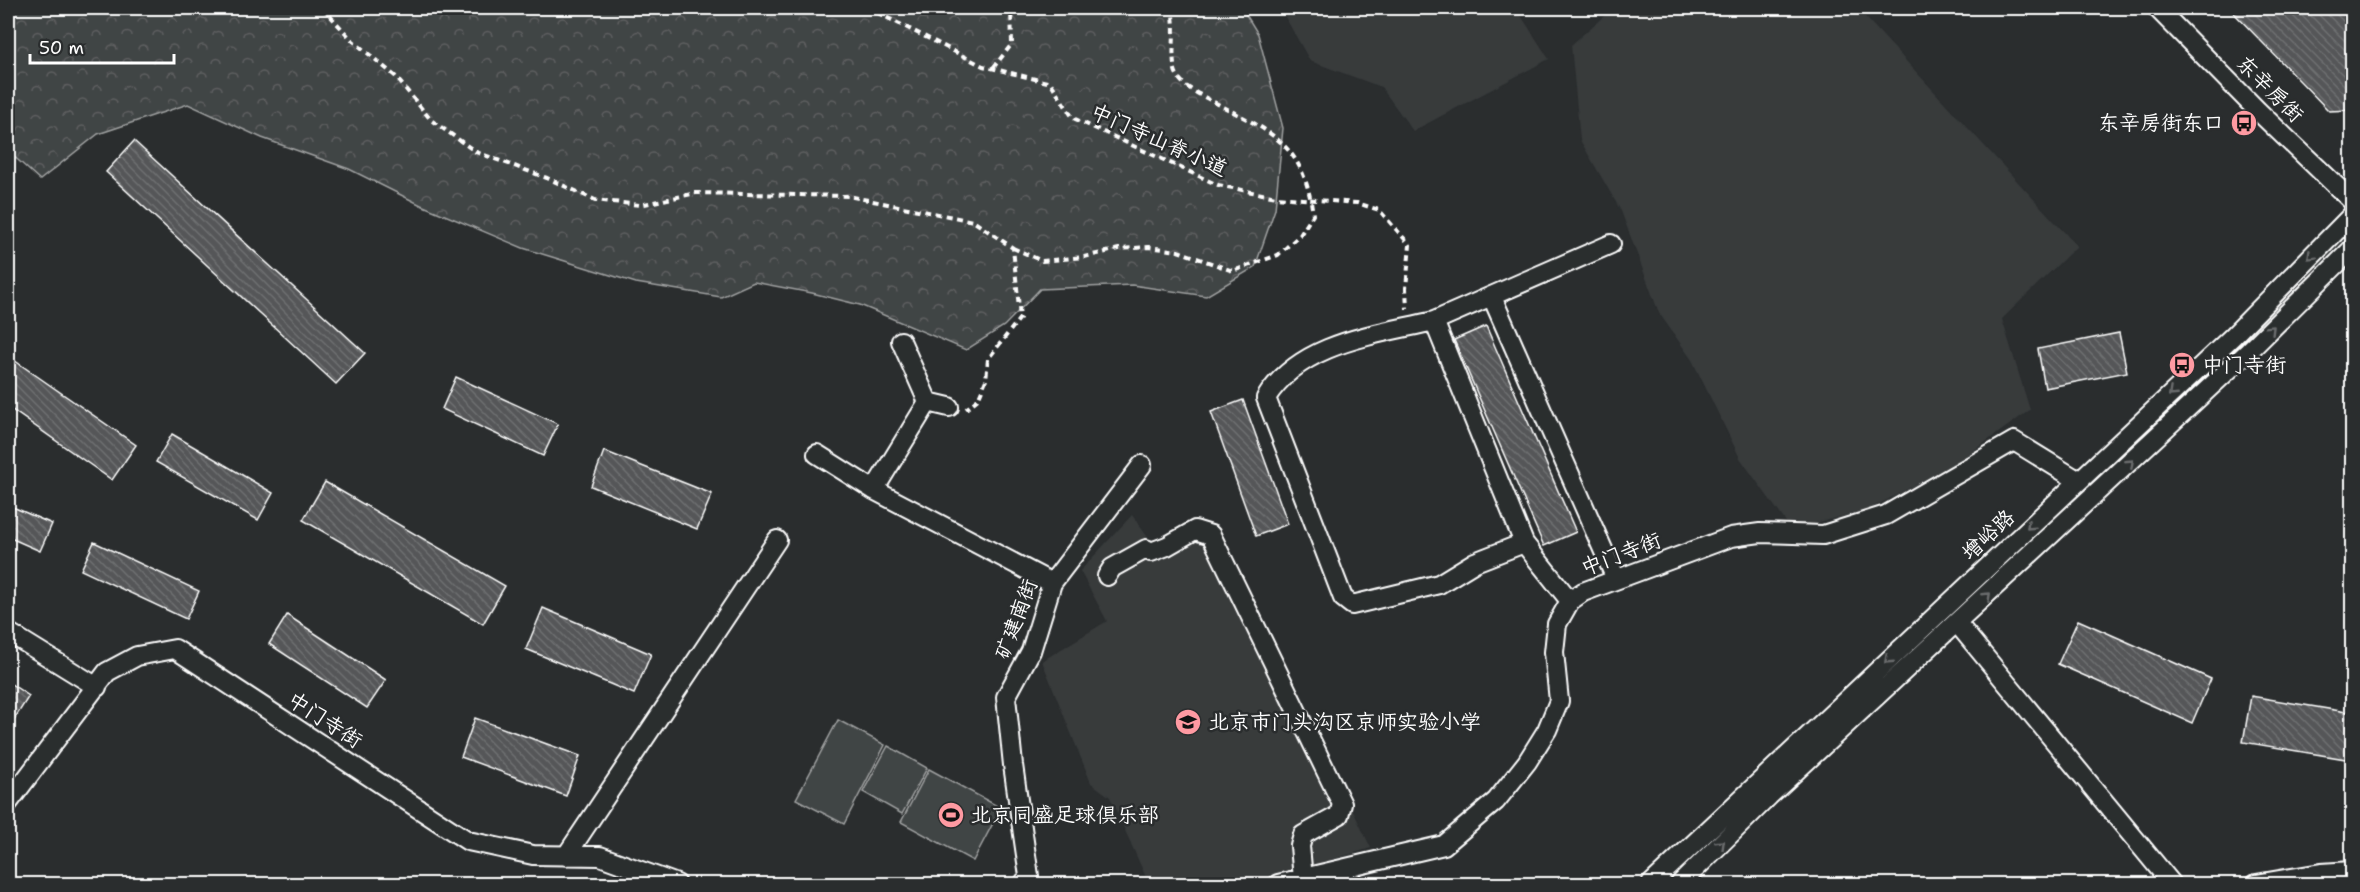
<svg xmlns="http://www.w3.org/2000/svg" width="2360" height="892" font-family="'Shantell Sans','LXGW WenKai TC',sans-serif">
<style>
.built{fill:#373a3b}
.forest{fill:url(#forest-crowns);stroke:#a0a2a2;stroke-width:1.5}
.pitch{fill:#414445;stroke:#a0a2a2;stroke-width:1.5}
.building{fill:url(#building-back-hatch);stroke:#fff;stroke-width:1.5}
.lines{fill:none;stroke-linecap:round;stroke-linejoin:round}
.minor-casing{stroke:#fff;stroke-width:22}
.path{stroke:#fff;stroke-width:4;stroke-dasharray:6 4.5;stroke-linecap:butt}
.minor{stroke:#2a2d2e;stroke-width:18}
.oneway{stroke:#6a6c6d}
.labels{text-anchor:middle;stroke-width:5;stroke-linejoin:round;paint-order:stroke}
.street-label{font-size:21px;fill:#fff;stroke:#2a2d2e}
.poi-label{font-size:21px;fill:#fff;stroke:#2a2d2e;text-anchor:start}
</style>
<defs>
<pattern id="forest-crowns" width="20" height="18" patternUnits="userSpaceOnUse" patternTransform="scale(1.5)"><rect width="20" height="18" fill="#414445"/><path d="M2 6a3 3 0 1 1 6 0M12 15a3 3 0 1 1 6 0" fill="none" stroke="#5e6061"/></pattern>
<pattern id="building-back-hatch" width="6" height="6" patternUnits="userSpaceOnUse" patternTransform="scale(1.5)"><rect width="6" height="6" fill="#555758"/><path d="M-1 5l2 2M0 0l6 6M5-1l2 2" fill="none" stroke="#6e7071"/></pattern>
</defs>
<rect width="100%" height="100%" fill="#2a2d2e"/>
<filter id="ink" filterUnits="userSpaceOnUse"><feTurbulence type="fractalNoise" baseFrequency=".0167" numOctaves="2"/><feDisplacementMap in="SourceGraphic" scale="12" xChannelSelector="R" yChannelSelector="G"/><feConvolveMatrix kernelMatrix="1 2 1 2 8 2 1 2 1" color-interpolation-filters="sRGB"/></filter>
<g filter="url(#ink)">
<path class="built" d="M1280,8H1516L1549,59L1413,131L1381,87L1310,61Z
M1613,8H1857L2077,246L2002,319L2030,410L1955,464L1868,510L1791,529L1740,458L1692,360L1659,313L1621,211L1580,140L1571,45Z
M1132,515L1161,556L1214,524L1371,848L1251,884H1149L1110,797L1091,783L1042,661L1107,621L1080,571Z"/>
<path class="forest" d="M8,8H1242L1258,34L1283,128L1275,209L1255,267L1206,296L1132,285L1040,289L1004,326L966,350L860,305L812,293L754,282L721,297L636,283L523,248L421,205L349,169L262,138L188,104L98,134L40,180L8,151Z"/>
<path class="pitch" d="M838,720L885,745L844,824L796,799Z
M888,746L927,768L902,814L863,792Z
M929,769L1001,808L973,861L901,822Z"/>
<path class="building" d="M2229,8H2352V110L2329,111Z
M134,141L365,353L336,384L106,172Z
M1486,326L1576,532L1544,546L1454,340Z
M2119,333L2127,372L2045,388L2038,349Z
M8,356L136,445L112,480L8,407Z
M456,377L558,424L543,456L442,409Z
M1243,400L1288,524L1256,536L1211,412Z
M172,434L273,493L258,520L156,462Z
M604,451L712,494L697,529L591,486Z
M325,482L505,586L483,624L303,520Z
M8,505L52,524L40,551L8,537Z
M94,542L199,591L186,619L81,570Z
M543,608L651,654L634,694L526,649Z
M287,615L386,680L367,708L269,644Z
M2078,620L2211,679L2192,723L2058,664Z
M8,682L29,696L8,729Z
M2251,696L2352,713V760L2243,742Z
M475,718L580,756L566,796L461,757Z"/>
<g class="lines">
<defs>
<path id="minor" d="M2157,8L2258,111L2352,201
M1492,297L1616,579
M1434,321L1611,244
M901,341L928,402
M817,454L874,490L1052,583
M874,490L928,402L949,407
M1524,543L1475,562L1439,584L1352,605L1343,598L1266,398C1301,342 1375,335 1434,321L1524,543L1570,601
M1107,576L1112,568L1146,549L1151,552L1167,546L1195,530L1211,535L1342,804L1339,815L1303,835L1300,846L1303,879
M1957,623L2172,884
M8,632L97,687
M8,803L107,672L137,656L175,649L468,841L533,855L600,856L677,884
M566,856L777,540
M1023,884L1029,876L1013,765L1006,697L1031,651L1052,583L1142,465
M1278,884L1444,845L1496,801L1527,762L1547,730L1559,701L1554,652L1557,624L1570,601L1583,592L1731,537L1760,533L1823,535L1886,515L2014,441L2079,481
M1651,884L2233,336L2352,215
M1680,884L1769,796L2249,351L2352,249
M2256,884L2321,873L2352,871"/>
</defs>
<use href="#minor" class="minor-casing"/>
<path class="path" d="M323,8L352,40L395,76L431,120L476,152L547,178L595,200L640,205L696,193L848,196L973,221L1013,248L1020,318L988,359L986,380L978,399L966,409
M868,8L983,66L1051,83L1073,118L1218,185L1276,197L1357,203L1379,210L1410,245L1406,288L1407,309
M993,68L1012,44L1011,8
M1013,248L1042,261L1084,257L1119,249L1149,247L1178,251L1233,271L1278,255L1300,235L1313,215C1304,142 1269,131 1210,100C1199,94 1183,87 1177,75C1169,61 1178,26 1171,8"/>
<use href="#minor" class="minor"/>
</g>
<defs><path id="oneway-chevron" d="M-2-3.5L2.5 0L-2 3.5" fill="none" stroke-width="1.6" stroke-linecap="round" stroke-linejoin="round" transform="scale(1.5)"/></defs>
<g class="oneway">
<use href="#oneway-chevron" transform="translate(2311 256) rotate(135)"/>
<use href="#oneway-chevron" transform="translate(2271 329) rotate(-45)"/>
<use href="#oneway-chevron" transform="translate(2172 393) rotate(137)"/>
<use href="#oneway-chevron" transform="translate(2130 463) rotate(-43)"/>
<use href="#oneway-chevron" transform="translate(2030 526) rotate(137)"/>
<use href="#oneway-chevron" transform="translate(1987 596) rotate(-43)"/>
<use href="#oneway-chevron" transform="translate(1888 660) rotate(137)"/>
<use href="#oneway-chevron" transform="translate(1721 844) rotate(-44)"/>
</g>
</g>
<defs>
<symbol id="bus-disc" viewBox="-11 -11 22 22"><circle r="9.5" fill="#ff9aa2" stroke="#2a2d2e"/><path d="M-5-6H5V4H4V6H2V4H-2V6H-4V4H-5ZM-3.5-4V0h7V-4ZM-3.5 1.2v1.5H-2V1.2ZM2 1.2v1.5H3.5V1.2Z" fill="#111"/></symbol>
<symbol id="school-disc" viewBox="-11 -11 22 22"><circle r="9.5" fill="#ff9aa2" stroke="#2a2d2e"/><path d="M0-5L7-2L0 1L-7-2ZM-4 1L0 2.5L4 1V4Q0 6-4 4Z" fill="#111"/></symbol>
<symbol id="stadium-disc" viewBox="-11 -11 22 22"><circle r="9.5" fill="#ff9aa2" stroke="#2a2d2e"/><path d="M0-5a6.5 5 0 1 0 0 10a6.5 5 0 1 0 0-10ZM-3.5-1.8h7v3.6h-7Z" fill="#111"/></symbol>
</defs>
<g fill-rule="evenodd">
<use href="#bus-disc" x="2229" y="108" width="30" height="30"/>
<use href="#bus-disc" x="2167" y="350" width="30" height="30"/>
<use href="#school-disc" x="1173" y="707" width="30" height="30"/>
<use href="#stadium-disc" x="936" y="800" width="30" height="30"/>
</g>
<g class="labels">
<g class="street-label">
<text transform="translate(2270 89) rotate(45)" y="7">东辛房街</text>
<text transform="translate(1159 140) rotate(24)" y="7">中门寺山脊小道</text>
<text transform="translate(1988 535) rotate(-43)" y="7">增峪路</text>
<text transform="translate(1621 554) rotate(-21)" y="7">中门寺街</text>
<text transform="translate(1016 619) rotate(-69)" y="7">矿建南街</text>
<text transform="translate(325 720) rotate(33)" y="7">中门寺街</text>
</g>
<g class="poi-label">
<text x="2224" y="130" text-anchor="end">东辛房街东口</text>
<text x="2202" y="372">中门寺街</text>
<text x="1208" y="729">北京市门头沟区京师实验小学</text>
<text x="970" y="822">北京同盛足球俱乐部</text>
</g>
</g>
<rect width="2360" height="892" fill="none" stroke="#2a2d2e" stroke-width="30"/>
<rect x="15" y="15" width="2330" height="862" fill="none" stroke="#fff" stroke-width="2" filter="url(#ink)"/>
<path d="M30 54v9h144v-9" fill="none" stroke="#ffffff" stroke-width="3"/>
<text x="39" y="54" font-size="18" fill="#ffffff" stroke="#2a2d2e" stroke-width="4.5" paint-order="stroke">50 m</text>
</svg>
